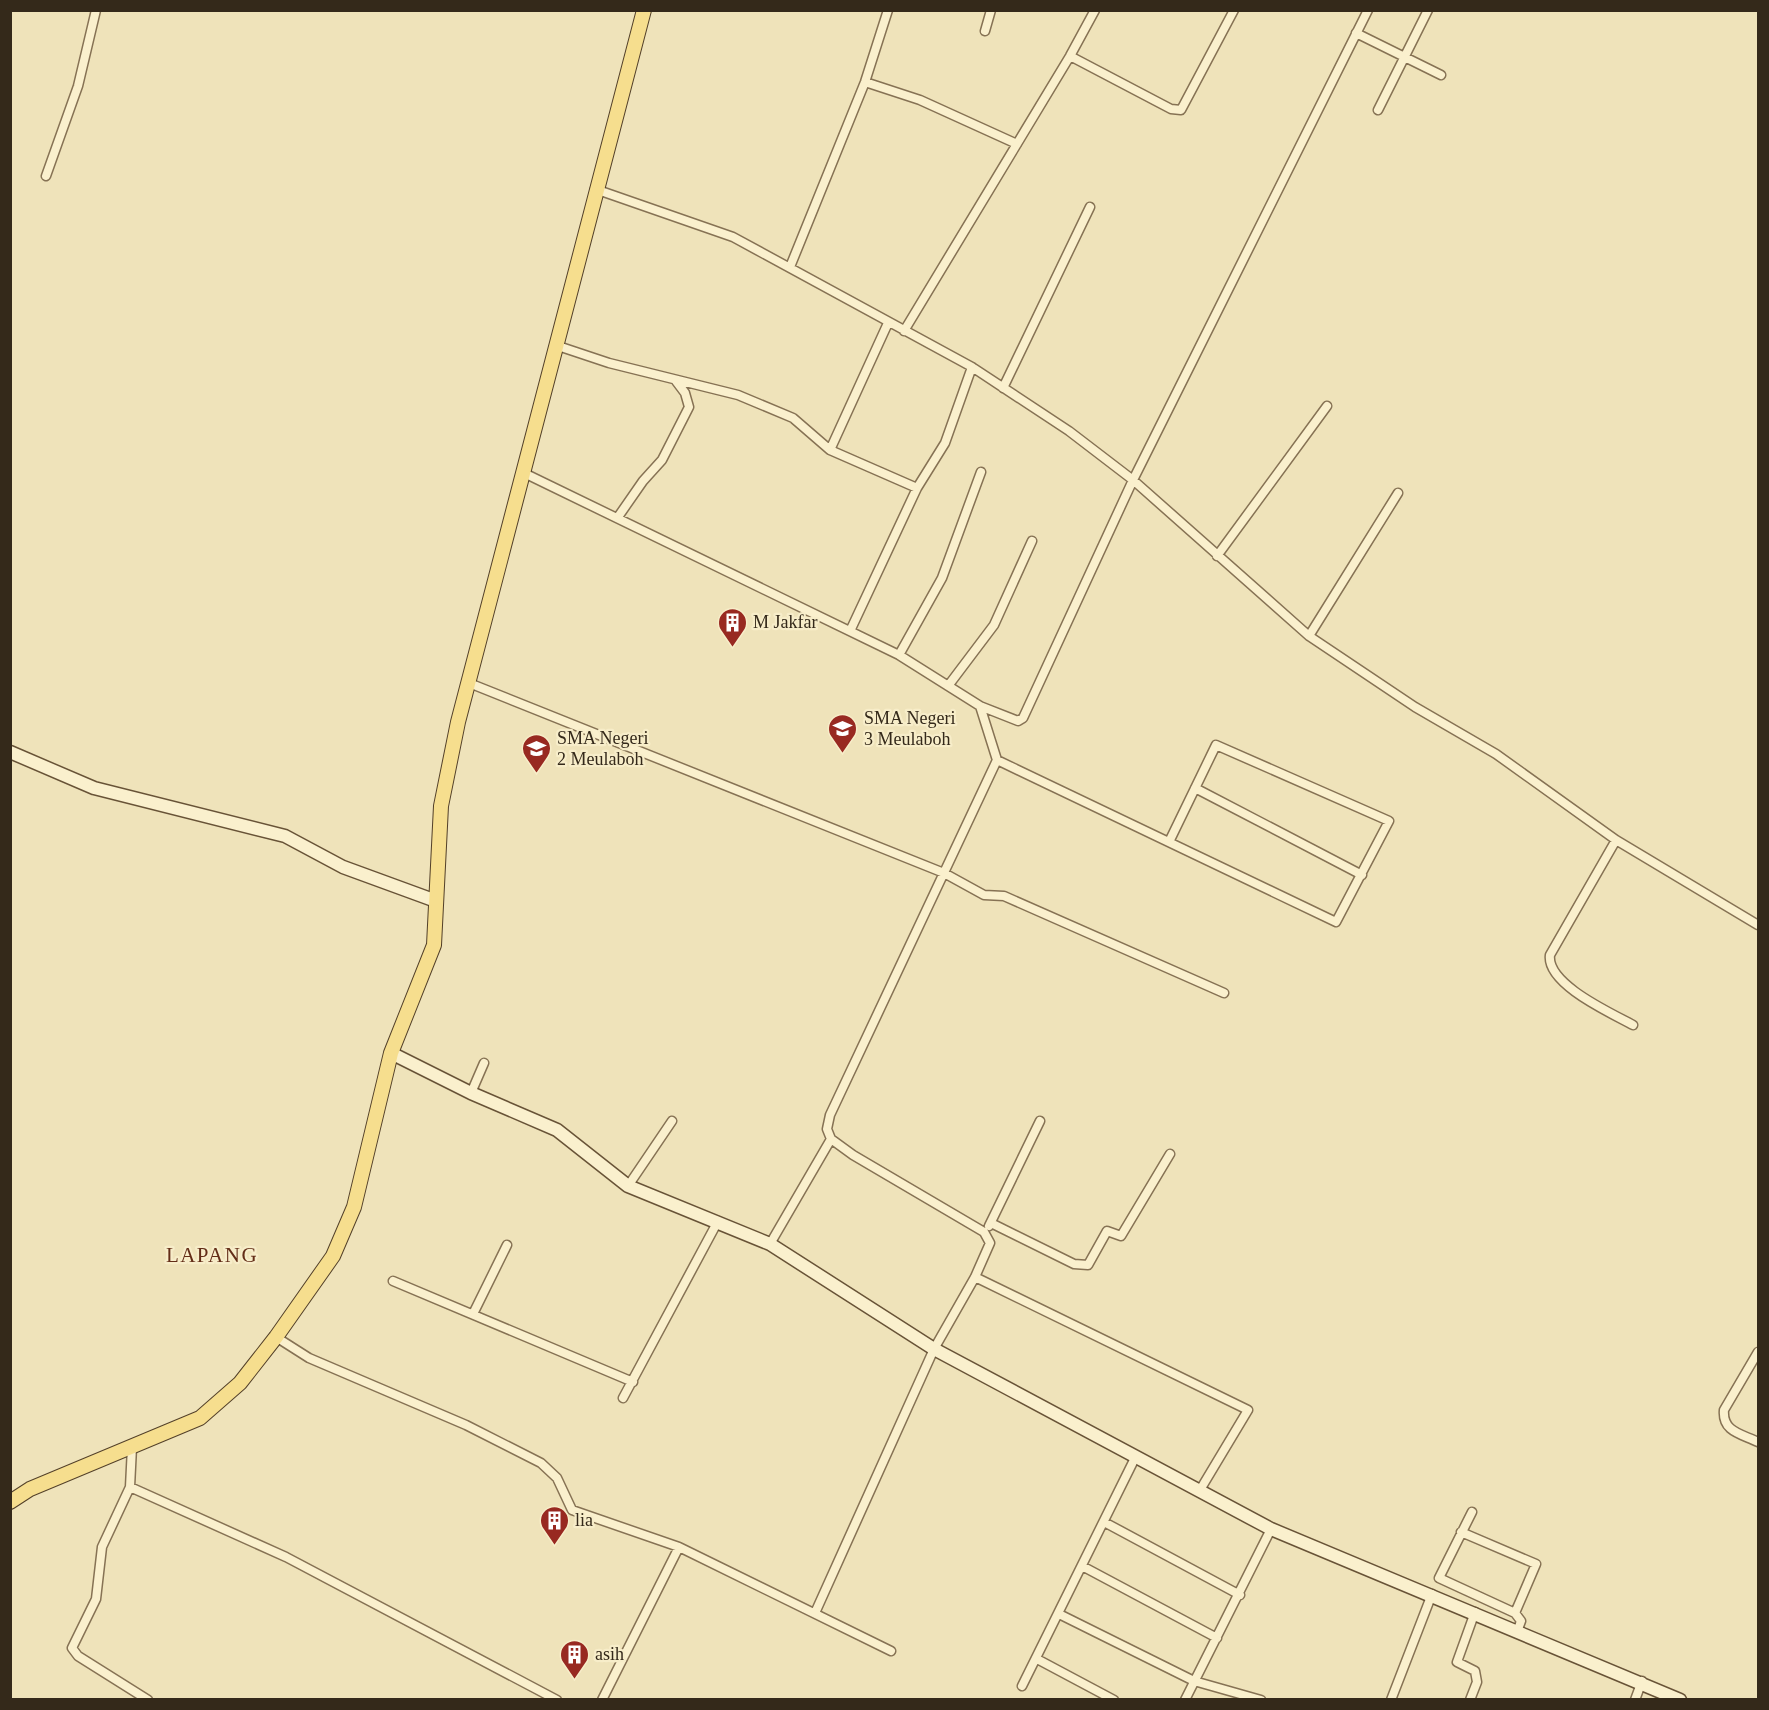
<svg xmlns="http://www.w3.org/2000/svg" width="1769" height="1710" font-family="Georgia,serif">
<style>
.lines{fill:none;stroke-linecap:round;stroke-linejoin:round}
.street-casing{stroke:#867254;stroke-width:11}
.secondary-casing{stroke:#685337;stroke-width:15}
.primary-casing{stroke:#534029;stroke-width:16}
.street{stroke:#faf0cd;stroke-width:8}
.secondary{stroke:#faf0cd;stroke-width:12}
.primary{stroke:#f6de8e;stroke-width:14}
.labels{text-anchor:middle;stroke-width:4.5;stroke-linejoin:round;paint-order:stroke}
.poi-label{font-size:18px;fill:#34291a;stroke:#f7edc9;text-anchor:start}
.quarter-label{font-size:21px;letter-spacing:1.5px;fill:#632d17;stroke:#f7edc9}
</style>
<rect width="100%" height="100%" fill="#efe3ba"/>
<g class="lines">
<defs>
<path id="street" d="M985,31L991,10
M1356,33L1441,75
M1070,56L1171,109L1181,110L1234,10
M865,82L920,100L1017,144
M1378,110L1428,10
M46,176L78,86L96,10
M595,189L733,237L972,367L1069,431L1133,480L1309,636L1415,707L1496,754L1616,840L1758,925
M790,267L865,82L888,10
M904,331L1070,56L1095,10
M555,345L609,363L738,395L793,418L830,450L917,488
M1003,388L1090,207
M830,450L888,323
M524,473L899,655L980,706L997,760L1336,922L1389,821L1216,745L1169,842
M618,517L643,481L662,460L689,407L685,393L676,381
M1217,556L1327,406
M851,629L917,488L945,443L972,367
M1309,636L1398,493
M899,655L942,578L981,472
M469,683L944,873L984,895L1004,896L1224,993
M948,686L994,625L1032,541
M980,706L1018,721L1023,718L1133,480L1368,10
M1195,788L1362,875
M1616,840L1550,955C1546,984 1611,1013 1633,1025
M471,1093L484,1063
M628,1186L672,1121
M991,1223L1074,1264L1088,1265L1107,1231L1121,1236L1170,1154
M989,1226L1040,1121
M770,1244L831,1139L827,1129L830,1115L997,760
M975,1277L1248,1410L1200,1490
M393,1281L633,1382
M473,1314L507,1245
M276,1337L309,1358L466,1425L541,1463L557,1478L572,1510L679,1547L891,1651
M1758,1352L1724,1410C1722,1432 1742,1434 1758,1442
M623,1398L718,1221
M132,1447L130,1487L286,1557L557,1700
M130,1487L102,1547L96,1599L72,1648L78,1656L148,1700
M1472,1512L1439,1578L1515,1613
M1104,1522L1240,1595
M1461,1532L1536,1564L1515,1613L1521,1621L1517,1632
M1082,1566L1217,1638
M815,1613L934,1349L975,1277L990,1243L984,1232L853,1155L831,1139
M1059,1614L1194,1681L1261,1700
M1037,1659L1114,1700
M1022,1686L1135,1458
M602,1700L679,1547
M1185,1700L1271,1529
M1391,1700L1432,1594
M1470,1700L1477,1682L1475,1671L1457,1662L1475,1612
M1635,1700L1642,1681"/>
<path id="secondary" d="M10,752L94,788L285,836L343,867L436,901
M391,1053L471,1093L557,1130L628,1186L770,1244L934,1349L1271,1529L1680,1700"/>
<path id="primary" d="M10,1502L30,1489L200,1418L240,1383L276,1337L333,1256L354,1207L391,1053L434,945L441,806L458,722L644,10"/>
</defs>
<use href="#street" class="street-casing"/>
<use href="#secondary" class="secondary-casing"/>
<use href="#primary" class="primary-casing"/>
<use href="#street" class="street"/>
<use href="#secondary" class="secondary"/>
<use href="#primary" class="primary"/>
</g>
<defs>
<symbol id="building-pin" viewBox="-11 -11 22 30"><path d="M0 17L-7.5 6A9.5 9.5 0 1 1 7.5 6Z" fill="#982921" stroke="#f7edc9"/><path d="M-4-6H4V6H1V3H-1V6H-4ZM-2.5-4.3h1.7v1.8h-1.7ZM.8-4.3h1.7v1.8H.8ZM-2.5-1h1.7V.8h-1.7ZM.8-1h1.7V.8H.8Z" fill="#fff"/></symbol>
<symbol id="school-pin" viewBox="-11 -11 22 30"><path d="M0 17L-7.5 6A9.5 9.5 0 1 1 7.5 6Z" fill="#982921" stroke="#f7edc9"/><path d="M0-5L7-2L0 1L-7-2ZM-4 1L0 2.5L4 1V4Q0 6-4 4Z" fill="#fff"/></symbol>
</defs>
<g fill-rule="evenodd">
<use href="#building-pin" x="716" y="606" width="33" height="45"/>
<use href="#school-pin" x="826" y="712" width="33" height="45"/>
<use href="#school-pin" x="520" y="732" width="33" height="45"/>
<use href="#building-pin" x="538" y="1504" width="33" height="45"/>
<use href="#building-pin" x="558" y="1638" width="33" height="45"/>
</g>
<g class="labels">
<g class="poi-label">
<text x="753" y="628">M Jakfar</text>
<text x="864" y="724">SMA Negeri<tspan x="864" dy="21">3 Meulaboh</tspan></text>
<text x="557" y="744">SMA Negeri<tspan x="557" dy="21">2 Meulaboh</tspan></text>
<text x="575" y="1526">lia</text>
<text x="595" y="1660">asih</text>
</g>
<g class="quarter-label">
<text x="212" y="1262">LAPANG</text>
</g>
</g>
<rect width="1769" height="1710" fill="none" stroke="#34291a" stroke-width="24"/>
</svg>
